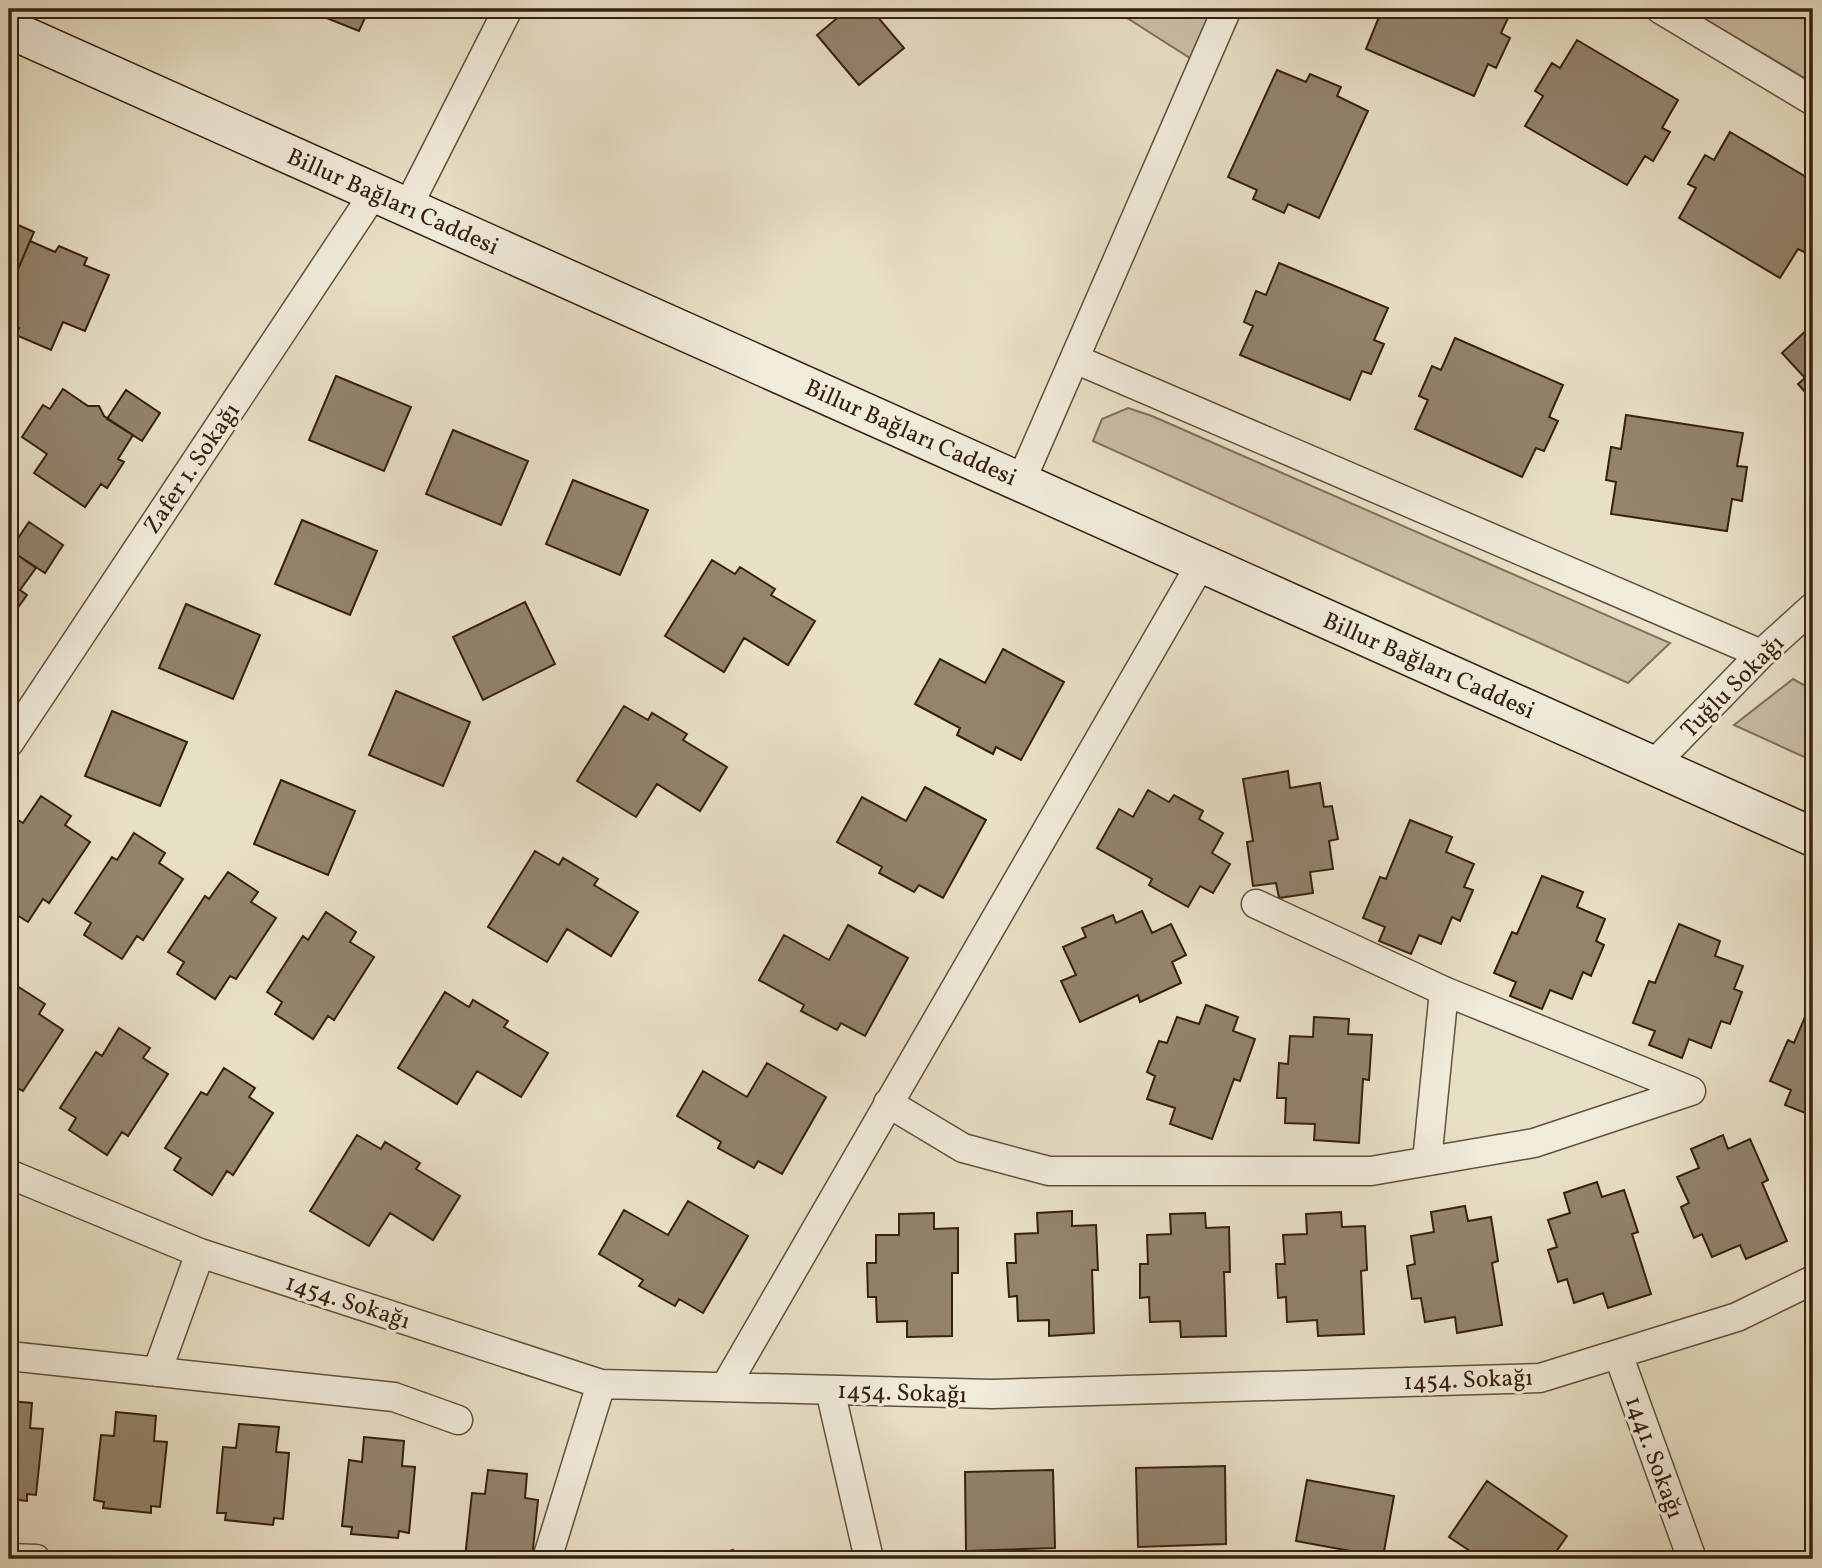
<svg xmlns="http://www.w3.org/2000/svg" width="1822" height="1568" font-family="Vollkorn,serif">
<style>
.green{fill:#cabfa7;stroke:#80705a;stroke-width:2}
.building{fill:#93846d;stroke:#36200d;stroke-width:2}
.lines{fill:none;stroke-linecap:round;stroke-linejoin:round}
.street-casing{stroke:#62503b;stroke-width:31}
.secondary-casing{stroke:#36200d;stroke-width:41}
.street{stroke:#f0ebda;stroke-width:28}
.secondary{stroke:#f0ebda;stroke-width:38}
.labels{text-anchor:middle;stroke-width:6;stroke-linejoin:round;paint-order:stroke}
.street-label{font-size:24px;fill:#36200d;stroke:#f0ebda}
</style>
<rect width="100%" height="100%" fill="#e8e0c6"/>
<filter id="stains"><feTurbulence type="fractalNoise" baseFrequency=".00286" numOctaves="4"/><feColorMatrix values="0 0 0 0 .2 0 0 0 0 .09 0 0 0 0 .02 0 0 0 .5 -.17"/></filter>
<radialGradient id="worn" r=".72"><stop offset=".6" stop-color="#630" stop-opacity="0"/><stop offset="1" stop-color="#630" stop-opacity=".3"/></radialGradient>
<path class="green" d="M1113,9H1217L1193,60Z
M1688,9H1813V83Z
M1128,408L1152,416L1670,643L1628,683L1093,441L1102,419Z
M1793,679L1813,690V761L1734,725Z"/>
<path class="building" d="M304,9H369L359,31Z
M848,9H871L904,48L859,85L817,35Z
M1373,9H1512L1501,33L1510,38L1496,68L1488,64L1474,96L1366,49L1379,17L1370,14Z
M1577,40L1678,100L1662,128L1670,132L1653,161L1645,156L1627,185L1525,126L1543,96L1535,91L1552,63L1560,68Z
M1277,70L1306,82L1310,74L1341,87L1337,96L1368,111L1319,218L1288,204L1284,213L1253,199L1257,190L1228,177Z
M1730,132L1813,181V242L1806,253L1798,249L1780,278L1679,218L1696,188L1688,184L1705,155L1714,160Z
M9,221L34,232L18,269L9,265Z
M30,241L55,252L59,246L87,258L84,265L109,275L85,331L63,322L51,350L16,335L19,328L9,323V276L16,274Z
M1279,263L1388,308L1374,340L1384,344L1371,374L1362,371L1350,400L1240,355L1253,326L1244,322L1256,291L1266,295Z
M1813,324V401L1798,384L1805,378L1782,353Z
M1455,338L1563,385L1549,417L1558,421L1544,451L1536,448L1522,477L1415,429L1428,400L1419,396L1432,366L1441,370Z
M336,376L411,407L384,471L309,440Z
M63,389L88,406H99L104,416L133,435L118,459L124,462L107,488L101,484L85,507L34,473L47,454L22,437L43,405L50,409Z
M126,390L160,413L142,441L107,419Z
M1626,415L1743,433L1737,466L1747,467L1742,501L1732,499L1727,531L1611,514L1616,482L1606,480L1611,447L1621,449Z
M453,430L528,461L501,525L426,494Z
M573,480L648,510L620,575L546,544Z
M302,520L377,551L350,615L275,584Z
M29,522L63,545L45,573L10,550Z
M9,549L36,568L20,590L27,595L9,620Z
M712,560L735,574L740,567L775,589L771,595L815,621L788,665L744,638L724,672L665,636Z
M525,602L555,664L483,700L453,637Z
M186,604L260,635L233,699L159,668Z
M1003,649L1064,682L1021,760L996,747L993,754L957,735L960,728L915,704L940,659L985,683Z
M396,691L470,722L443,786L369,755Z
M624,706L648,720L652,713L687,734L683,740L727,767L700,811L657,784L636,817L577,781Z
M112,711L187,742L160,806L85,776Z
M1288,771L1290,788L1320,783L1324,807L1332,806L1338,839L1329,841L1333,869L1310,872L1313,893L1279,898L1276,883L1253,886L1247,842L1253,841L1243,779Z
M281,780L355,811L328,875L254,844Z
M925,787L986,820L943,898L919,885L914,892L879,873L882,867L837,842L862,797L906,821Z
M1148,790L1169,802L1174,795L1203,811L1199,819L1223,833L1212,853L1230,864L1213,893L1200,886L1188,907L1149,885L1152,879L1097,848L1119,809L1133,817Z
M41,796L71,816L65,825L90,842L49,903L43,899L28,922L9,910V834L18,820L23,823Z
M1410,820L1452,837L1446,852L1474,864L1464,887L1473,890L1460,921L1452,917L1441,944L1419,935L1411,954L1379,941L1385,927L1363,918L1380,877L1386,879Z
M134,833L165,853L159,863L183,879L143,940L137,936L122,959L84,935L91,923L75,913L112,857L117,860Z
M535,851L559,865L563,858L598,879L594,885L638,912L611,956L567,929L547,962L488,927Z
M228,872L258,892L251,902L276,918L236,979L230,976L215,999L177,974L184,962L168,952L205,896L209,899Z
M1542,876L1583,892L1577,907L1605,919L1596,941L1604,945L1591,976L1583,972L1572,999L1550,990L1542,1009L1510,996L1516,982L1494,973L1512,932L1517,934Z
M1142,911L1152,933L1171,924L1186,955L1172,962L1181,983L1140,1002L1138,995L1080,1022L1061,981L1076,975L1063,947L1086,937L1082,928L1113,915L1116,923Z
M326,912L356,932L350,942L374,957L334,1020L328,1016L313,1039L275,1014L282,1002L267,992L303,936L308,940Z
M1679,924L1720,941L1715,956L1743,966L1734,989L1742,992L1730,1024L1721,1021L1711,1048L1689,1039L1682,1058L1649,1045L1655,1031L1633,1023L1649,981L1655,983Z
M848,925L908,958L865,1036L841,1023L837,1030L801,1011L804,1005L759,980L784,935L829,960Z
M14,984L45,1004L39,1014L63,1030L23,1091L17,1088L9,1100V993Z
M445,992L469,1007L473,1000L508,1021L504,1027L548,1053L521,1097L477,1071L457,1104L398,1068Z
M1813,998V1116L1785,1105L1791,1090L1770,1081L1788,1040L1794,1043Z
M1206,1005L1238,1017L1233,1031L1255,1039L1240,1081L1234,1079L1212,1139L1170,1124L1175,1108L1147,1099L1155,1076L1147,1072L1159,1041L1167,1043L1177,1017L1199,1024Z
M1314,1017L1349,1019L1348,1034L1372,1035L1369,1080L1363,1079L1359,1143L1314,1140L1315,1124L1285,1123L1286,1098H1277L1279,1063L1288,1064L1290,1036L1313,1037Z
M119,1028L150,1048L143,1058L168,1074L128,1136L122,1132L107,1155L69,1130L76,1118L60,1108L96,1052L102,1056Z
M767,1063L826,1097L782,1174L758,1161L754,1168L718,1148L721,1142L677,1116L703,1071L747,1097Z
M224,1068L255,1088L249,1097L273,1113L233,1175L227,1171L212,1195L174,1170L181,1158L165,1148L201,1092L207,1095Z
M357,1135L381,1149L385,1142L420,1163L416,1169L460,1196L433,1240L390,1213L369,1246L310,1211Z
M1723,1135L1728,1149L1750,1139L1768,1180L1762,1183L1787,1241L1746,1259L1740,1245L1712,1257L1702,1234L1694,1238L1681,1207L1689,1203L1677,1177L1699,1168L1691,1149Z
M1597,1182L1602,1197L1624,1190L1638,1232L1632,1234L1651,1294L1608,1308L1603,1293L1574,1303L1567,1279L1558,1282L1548,1250L1557,1247L1548,1220L1570,1213L1564,1193Z
M688,1201L748,1236L703,1313L679,1299L675,1306L639,1286L643,1280L599,1254L624,1210L668,1235Z
M1465,1206L1468,1221L1491,1217L1498,1261L1492,1263L1502,1325L1457,1333L1455,1317L1425,1322L1421,1298L1412,1299L1407,1266L1415,1264L1411,1236L1434,1232L1431,1212Z
M1072,1211V1226L1096,1225L1098,1270H1092L1094,1333L1049,1336V1320L1018,1321L1017,1296L1009,1297L1007,1263H1016L1015,1234L1038,1233L1037,1213Z
M1341,1212L1342,1227L1365,1226L1367,1270L1361,1271L1364,1334L1318,1336L1317,1320L1287,1322L1286,1297L1278,1298L1276,1264H1285L1283,1235L1307,1234L1306,1214Z
M934,1213V1229L958,1228V1273H952V1336L907,1337V1321L877,1322L876,1297H868L867,1263H876V1235H899V1214Z
M1205,1213L1206,1228L1229,1227L1230,1272H1224L1226,1336L1181,1337L1180,1321L1150,1322L1149,1297L1140,1298V1264H1148L1147,1235L1171,1234L1170,1214Z
M9,1401L32,1403L30,1428L43,1429L36,1495L27,1494V1501L9,1499Z
M116,1412L156,1416L154,1441L167,1442L160,1507L151,1506V1513L103,1508L104,1502L94,1500L101,1435L114,1436Z
M239,1424L279,1427L276,1452L289,1453L283,1519L274,1518L273,1525L225,1520L226,1513H217L223,1447L236,1448Z
M364,1437L404,1441L402,1466L415,1467L409,1533L399,1531L398,1538L351,1534L352,1527L342,1526L349,1460L362,1462Z
M1225,1466L1226,1544L1138,1547L1136,1468Z
M488,1470L527,1474L525,1498L538,1500L532,1559L465,1558L472,1493L485,1494Z
M1053,1470L1055,1548L966,1551L965,1472Z
M1307,1480L1394,1496L1383,1557L1296,1541Z
M1487,1481L1567,1536L1551,1559H1482L1449,1537Z
M733,1550L736,1559H701Z"/>
<g class="lines">
<defs>
<path id="street" d="M1660,9L1813,101
M407,208L508,9
M1075,359L1761,654
M1021,481L1227,9
M9,743L374,193
M1652,766L1761,654L1813,607
M1256,904L1444,991L1691,1091
M888,1103L963,1148L1049,1171H1371L1534,1143L1691,1091
M1427,1161L1444,991
M9,1174L200,1253L601,1384L992,1394L1540,1378L1737,1317L1813,1280
M1618,1354L1692,1559
M9,1356L394,1397L458,1420
M157,1372L200,1253
M725,1387L1202,562
M830,1390L869,1559
M9,1558L36,1559
M547,1559L601,1384"/>
<path id="secondary" d="M9,29L1813,837"/>
</defs>
<use href="#street" class="street-casing"/>
<use href="#secondary" class="secondary-casing"/>
<use href="#street" class="street"/>
<use href="#secondary" class="secondary"/>
</g>
<g class="labels">
<g class="street-label">
<text transform="translate(393 201) rotate(24)" y="8">Billur Bağları Caddesi</text>
<text transform="translate(911 432) rotate(24)" y="8">Billur Bağları Caddesi</text>
<text transform="translate(191 468) rotate(-56)" y="8">Zafer 1. Sokağı</text>
<text transform="translate(1429 665) rotate(24)" y="8">Billur Bağları Caddesi</text>
<text transform="translate(1732 686) rotate(-45)" y="8">Tuğlu Sokağı</text>
<text transform="translate(348 1301) rotate(18)" y="8">1454. Sokağı</text>
<text transform="translate(1468 1379) rotate(-2)" y="8">1454. Sokağı</text>
<text transform="translate(902 1392) rotate(2)" y="8">1454. Sokağı</text>
<text transform="translate(1655 1457) rotate(70)" y="8">1441. Sokağı</text>
</g>
</g>
<rect width="1822" height="1568" fill="none" stroke="#e8e0c6" stroke-width="35"/>
<rect x="10" y="10" width="1801" height="1547" fill="none" stroke="#36200d" stroke-width="3.5"/>
<rect x="18" y="18" width="1787" height="1533" fill="none" stroke="#36200d" stroke-width="2"/>
<rect width="100%" height="100%" filter="url(#stains)"/>
<rect width="100%" height="100%" fill="url(#worn)"/>
</svg>
